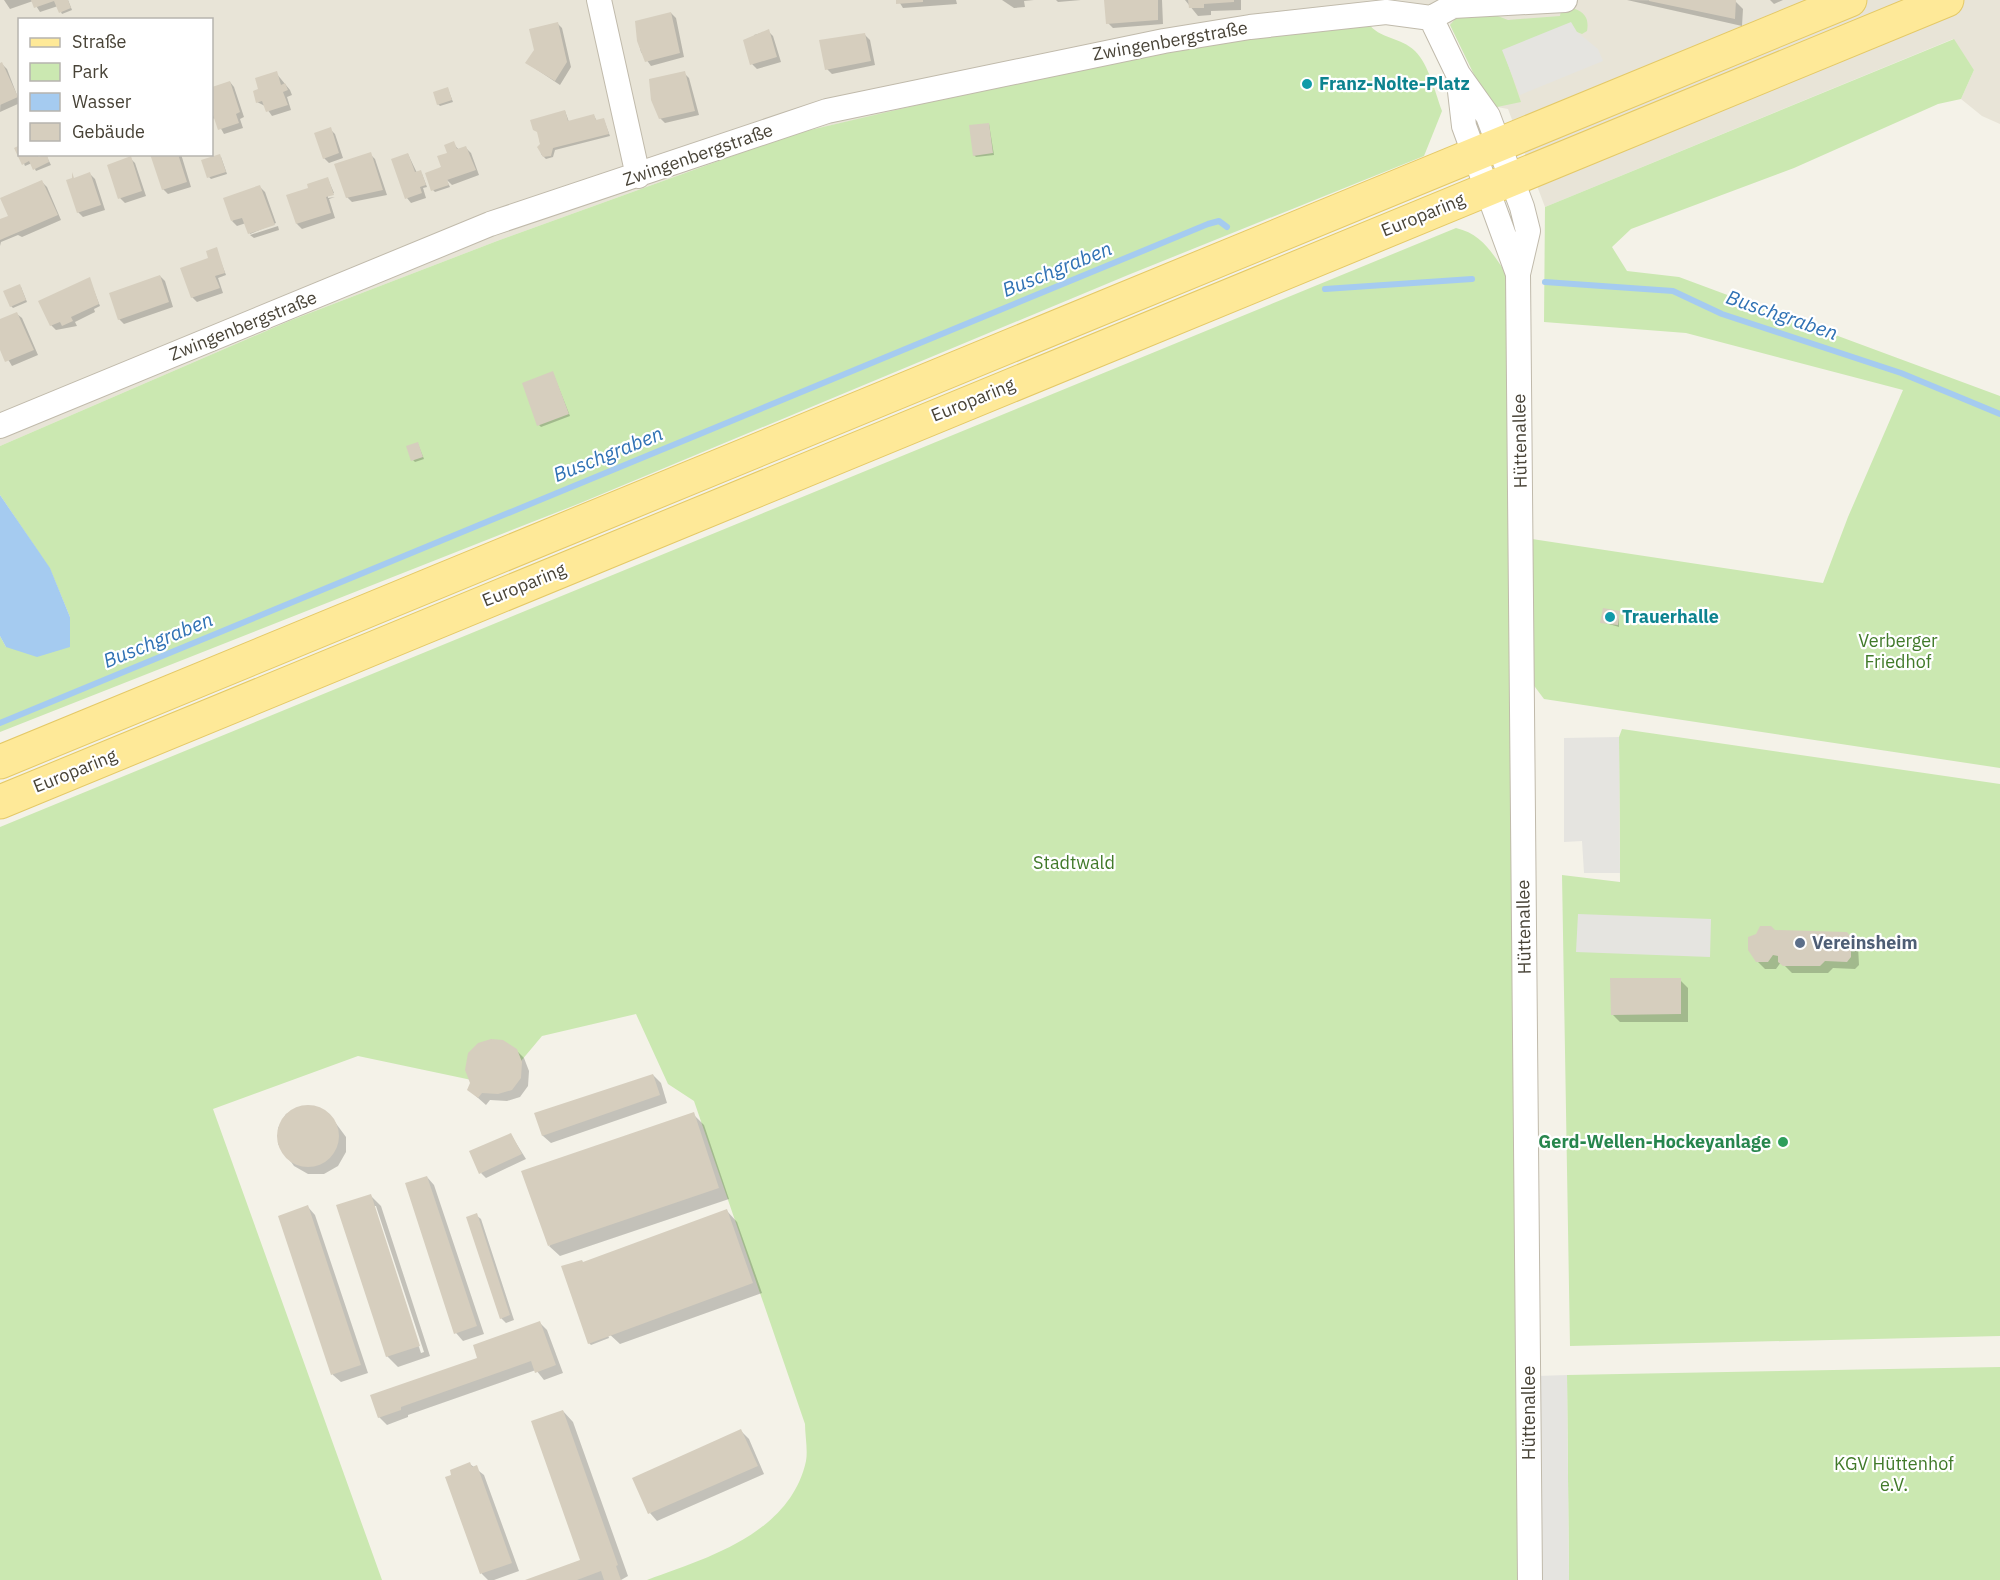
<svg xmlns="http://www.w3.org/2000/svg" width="2000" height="1580" font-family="'IBM Plex Sans',sans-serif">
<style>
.residential{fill:#e8e4d7;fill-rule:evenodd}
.green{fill:#cbe8b1}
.parking{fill:#e5e4e0}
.water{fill:#a5cbf0}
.shadow{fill:#0003;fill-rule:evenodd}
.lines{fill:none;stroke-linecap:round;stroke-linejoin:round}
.stream{stroke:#a5cbf0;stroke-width:6}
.building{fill:#d6cebe}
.minor-casing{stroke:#c0baab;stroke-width:26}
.primary-casing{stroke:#e4c967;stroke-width:35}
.minor{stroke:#fff;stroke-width:24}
.primary{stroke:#fee998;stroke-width:33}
.culture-dot{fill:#0f9aa8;stroke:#fff;stroke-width:2}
.service-dot{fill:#5c6f8a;stroke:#fff;stroke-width:2}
.leisure-dot{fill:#2e9e5b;stroke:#fff;stroke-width:2}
.labels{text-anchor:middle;stroke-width:4.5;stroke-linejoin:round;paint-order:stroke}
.street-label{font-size:18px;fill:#484337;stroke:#fff}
.culture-label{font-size:18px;font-weight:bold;fill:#0d838f;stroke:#fff;text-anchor:start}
.park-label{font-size:18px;fill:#417a2a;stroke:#fff}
.service-label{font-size:18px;font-weight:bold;fill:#4e5e75;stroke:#fff;text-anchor:start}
.leisure-label{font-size:18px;font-weight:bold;fill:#27864d;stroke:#fff;text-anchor:end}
.water-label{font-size:20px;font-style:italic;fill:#2f71b4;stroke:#fff}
</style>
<rect width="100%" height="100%" fill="#f4f2e8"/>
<path class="residential" d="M0,0H2000V124L1982,116L1961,99L1974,70L1953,39L1545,207L1508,109L1497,107L1483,93L1448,20L1368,23L1022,82L793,134L497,241L289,321L0,446ZM20,20H212V154H20Z"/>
<path class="green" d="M1575,9C1586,13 1589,20 1587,31L1582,34L1577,32L1503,50L1521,102L1497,107L1483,93L1450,25L1456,18L1495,15L1508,20L1560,16L1561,10Z
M1368,23C1379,39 1401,37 1415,51C1429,65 1435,92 1442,111L1424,156L1128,275L578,504L0,732V636L6,647L70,617L50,569L0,495V446L289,321L497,241L793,134L1132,55Z
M1954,39L1974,70L1961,99L1938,104L1794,168L1631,229L1612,247L1627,271L1679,277L2000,396V768L1544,699L1532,683V539L1823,583L1848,517L1903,390L1686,333L1544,322L1545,207Z
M1456,228C1482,234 1492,253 1506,273L1520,1580H647C707,1558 790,1534 806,1461C808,1450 805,1435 805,1424L694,1101L668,1084L636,1014L542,1036L500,1086L358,1056L213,1109L382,1580H0V827Z
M1622,729L2000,784V1336L1570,1346L1562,875L1620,882L1619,737Z
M2000,1367V1580H1569L1567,1375Z"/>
<path class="parking" d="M1571,22L1577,32L1598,49L1603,61L1520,95L1502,50Z
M1619,737L1620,873H1584L1582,841L1564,842V738Z
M1578,914L1711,919L1710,957L1576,952Z
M1567,1375L1569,1580H1538L1537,1376Z"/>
<path class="water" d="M0,495L50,568L70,617V647L37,657L6,647L0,636Z"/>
<path class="shadow" d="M4,0H68L72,10L62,14L58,6L40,12L33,1L10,9Z
M898,0H956L957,4L903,8Z
M1002,0H1034L1024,1L1025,7L1014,8Z
M1056,0H1081L1058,2Z
M1105,0H1162L1163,24L1113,28L1108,23Z
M1185,0H1241V10L1211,11V15L1198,16Z
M1627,0L1735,1L1743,9L1742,26Z
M1770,0H1783L1774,4Z
M671,13L676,18L684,57L651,66L641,52L638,40Z
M557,23L562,28L571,67L560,85L527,63Z
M768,31L773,36L781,62L757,69L752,64L754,35Z
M865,35L870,40L875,65L832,74L827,69Z
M2,64L7,69L20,103L0,112Z
M276,73L290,90L292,95L287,97L291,110L272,116L265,106L257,102Z
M684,73L689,78L699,115L665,123L660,118Z
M230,82L234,87L244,117L240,119L243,128L224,134L215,118L212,119V88Z
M448,89L453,102L440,106L438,104Z
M565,111L569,122L594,116L597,121L604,120L610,136L555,150L553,157L546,159L541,154L539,133L532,121Z
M989,124L994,155L976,157L974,155Z
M330,129L335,134L343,158L329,163L324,158Z
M453,143L459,150L466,148L471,153L479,175L452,185L446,179L450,187L435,192L433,190L440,169Z
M20,154H37L39,158L46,155L51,165L36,171L32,163L25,166Z
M151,154H181L191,187L168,194L163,189Z
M370,154L375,159L387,195L352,202L347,197Z
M408,154L417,173L422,174L427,187L423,188L426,198L411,203L407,198Z
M221,157L227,174L211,179L209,177Z
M130,158L135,163L146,196L125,203L120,198Z
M90,174L95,179L105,210L83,217L78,212Z
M328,179L334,193L328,195V198L335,197L329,199L335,218L302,229L297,224L288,196L310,189Z
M42,182L47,187L61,220L22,237L18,235L1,242L0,246V221L13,223Z
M260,187L265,192L276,223L250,234L246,223L237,226L232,221Z
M278,226L279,230L254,238L250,235Z
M216,249L226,275L218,278L223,293L197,302L192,297Z
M160,276L165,281L173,307L124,324L119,319Z
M89,278L100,306L94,309L95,312L75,322L77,326L56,330L51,325Z
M21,287L27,302L13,308L11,306Z
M17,314L22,318L38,355L12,366L0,346V321Z
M553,373L570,416L541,427L539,425Z
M418,444L424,459L415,462L413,460Z
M1619,613V627L1602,622Z
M1775,932L1846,934L1858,946L1859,965L1855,969L1833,968L1828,973H1792L1781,962L1776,969H1765L1757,961Z
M1680,980L1688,988V1022H1620L1612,1014Z
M516,1050L524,1058L529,1071L528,1086L520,1097L507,1101L490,1100L486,1105L469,1090Z
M653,1075L661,1083L667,1103L551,1143L543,1136L536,1114Z
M300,1107H316L329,1114L346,1137V1152L338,1166L324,1174H308L294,1166L278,1144V1128L286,1114Z
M693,1114L704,1125L729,1199L560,1256L549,1246Z
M511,1135L526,1159L486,1178L481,1173Z
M427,1177L434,1185L484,1334L463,1341L456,1333Z
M370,1195L381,1206L430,1356L398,1367L387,1356ZM373,1206H376L424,1352L421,1353Z
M308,1207L315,1215L368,1373L341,1382L333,1375L280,1216Z
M727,1211L737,1222L762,1293L620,1344L607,1332L609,1338L591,1345L589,1343L584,1264Z
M476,1215L481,1219L514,1320L506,1323L501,1318Z
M539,1322L547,1330L563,1373L544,1380L536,1370L408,1415V1417L387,1425L379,1417Z
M563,1411L573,1422L628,1576L621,1580H528L582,1560Z
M741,1431L749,1439L764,1474L657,1521L650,1513Z
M470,1464L484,1475L519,1571L494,1580H488L482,1574L447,1478Z"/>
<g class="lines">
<path class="stream" d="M1545,282L1673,291L1722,314L1901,373L2000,414
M1325,289L1472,279
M0,723L1208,224L1219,221L1227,227"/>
</g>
<path class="building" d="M31,0H68L71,8L59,13L54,1L34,8Z
M896,0H923V2L896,4Z
M1104,0H1158V20L1106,24Z
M1188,0H1234V2L1204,4V8H1189Z
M1649,0H1736L1735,19L1649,1Z
M671,12L680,53L645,62L637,41L635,21Z
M558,22L567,62L555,81L525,63L534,50L529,29Z
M769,29L777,57L750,65L743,40Z
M865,33L871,61L825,70L819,40Z
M2,62L18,97L0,105V63Z
M277,71L281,85L285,83L288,90L283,92L288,105L266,112L262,101L256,103L253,91L258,89L255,78Z
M685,71L695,111L659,119L651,100L649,79Z
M230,81L240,112L236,114L239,123L218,130L212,112V87Z
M448,87L452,100L437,105L433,92Z
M565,110L568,121L594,114L596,120L604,118L609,134L553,148L551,156L543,157L537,147L540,144L537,132L533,130L530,120Z
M989,123L993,153L973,156L969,125Z
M331,127L339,153L323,159L314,133Z
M454,141L457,149L466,146L476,170L447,180L449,185L431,191L425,173L441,167L437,156L447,153L444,145Z
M20,145V154H37L38,157L47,154L49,162L33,170L29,161L22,165L14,148Z
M371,152L383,190L346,198L334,164Z
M408,153L415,172L421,170L426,185L420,187L422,193L405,199L391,159Z
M150,154H178L187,182L162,190Z
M220,154L226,172L207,178L201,160Z
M131,156L142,191L118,199L107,165Z
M72,172L74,178L90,172L101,205L77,213L66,180L72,178Z
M328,177L334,195L326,197L331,213L296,224L286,195L308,188L307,184Z
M42,180L58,215L0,240V219L8,216L0,198Z
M260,185L275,225L248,234L242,218L231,221L223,198Z
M217,247L225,273L215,276L220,288L191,298L180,268L208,258L206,251Z
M160,275L169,302L118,320L109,293Z
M90,277L99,304L71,317L73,321L62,326L60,322L50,326L38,301Z
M20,284L26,300L10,307L3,291Z
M17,312L34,350L5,362L0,350V319Z
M553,371L569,414L537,426L522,383Z
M418,442L423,457L411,461L406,446Z
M1603,608L1620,611L1618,625L1600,623Z
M1760,926H1771L1775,930L1847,932L1851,937V957L1847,962L1825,961L1820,966H1783L1778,962V956L1773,955L1768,962H1756L1748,950V937L1756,934Z
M1610,978H1681V1014L1611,1015Z
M491,1039L503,1040L517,1049L522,1062L521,1078L512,1090L498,1094L482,1093L478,1098L467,1090L470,1083L465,1070L468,1053L478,1043Z
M653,1074L660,1095L542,1136L534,1113Z
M277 1136a31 31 0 1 1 62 0a31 31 0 1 1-62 0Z
M694,1112L719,1188L548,1246L521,1171Z
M511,1133L522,1154L479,1174L469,1151Z
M427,1176L477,1326L454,1334L405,1183Z
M371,1194L420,1346L386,1357L336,1205Z
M308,1205L361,1365L331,1375L278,1216Z
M727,1209L753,1283L588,1344L561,1266L582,1260L583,1262Z
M477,1213L510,1315L500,1319L466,1217Z
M540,1321L556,1365L535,1373L531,1361L401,1407V1410L378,1418L370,1395L477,1358L473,1345Z
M563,1410L618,1565L616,1566L621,1580H604L601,1571L577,1580H525L580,1560L531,1421Z
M741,1429L758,1466L648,1514L632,1478Z
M470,1462L472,1467L477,1465L512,1563L480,1574L445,1477L451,1475L450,1470Z"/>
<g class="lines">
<defs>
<path id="minor" d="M599,0L638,176
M1431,18L1458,74L1488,116L1522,207L1528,231L1518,274L1530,1580
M1458,74L1464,126L1518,274
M0,426L490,224L827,111L1164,41L1250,27L1386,12L1431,18L1453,6L1565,0"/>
<path id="primary" d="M0,762L1850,0
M0,802L1947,0"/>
</defs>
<use href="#minor" class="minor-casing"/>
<use href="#primary" class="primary-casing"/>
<use href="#minor" class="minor"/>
<use href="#primary" class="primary"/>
</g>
<g class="culture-dot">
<circle cx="1307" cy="84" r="6"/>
<circle cx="1610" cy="617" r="6"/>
</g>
<circle class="service-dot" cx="1800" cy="943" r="6"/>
<circle class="leisure-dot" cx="1783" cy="1142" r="6"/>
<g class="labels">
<g class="street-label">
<text transform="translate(1170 41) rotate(-10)" y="6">Zwingenbergstraße</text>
<text transform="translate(698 155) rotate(-19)" y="6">Zwingenbergstraße</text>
<text transform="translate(1423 215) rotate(-22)" y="6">Europaring</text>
<text transform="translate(243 326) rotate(-22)" y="6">Zwingenbergstraße</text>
<text transform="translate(973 400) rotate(-22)" y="6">Europaring</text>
<text transform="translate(1520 441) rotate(-91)" y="6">Hüttenallee</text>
<text transform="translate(524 585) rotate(-22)" y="6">Europaring</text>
<text transform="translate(75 771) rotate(-22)" y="6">Europaring</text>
<text transform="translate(1524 927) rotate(-91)" y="6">Hüttenallee</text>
<text transform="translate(1529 1413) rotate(-90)" y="6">Hüttenallee</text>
</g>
<g class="culture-label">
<text x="1319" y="90">Franz-Nolte-Platz</text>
<text x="1622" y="623">Trauerhalle</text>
</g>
<g class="park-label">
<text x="1898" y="647">Verberger<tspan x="1898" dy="21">Friedhof</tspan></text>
<text x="1074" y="869">Stadtwald</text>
<text x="1894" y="1470">KGV Hüttenhof<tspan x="1894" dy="21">e.V.</tspan></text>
</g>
<g class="service-label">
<text x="1812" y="949">Vereinsheim</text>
</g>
<g class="leisure-label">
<text x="1771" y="1148">Gerd-Wellen-Hockeyanlage</text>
</g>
<g class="water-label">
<text transform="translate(1057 269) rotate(-22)" y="7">Buschgraben</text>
<text transform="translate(1782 315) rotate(19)" y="7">Buschgraben</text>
<text transform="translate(608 454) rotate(-22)" y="7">Buschgraben</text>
<text transform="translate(158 640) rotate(-22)" y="7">Buschgraben</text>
</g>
</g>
<rect x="18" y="18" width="195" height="138" fill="#ffffff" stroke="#b6b4af" stroke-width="1.5"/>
<rect x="30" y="38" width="30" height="9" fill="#fee998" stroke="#b6b4af" stroke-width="1.5"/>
<text x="72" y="48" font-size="18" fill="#484337">Straße</text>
<rect x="30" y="63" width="30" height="18" fill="#cbe8b1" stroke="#b6b4af" stroke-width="1.5"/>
<text x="72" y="78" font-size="18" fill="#484337">Park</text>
<rect x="30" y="93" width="30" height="18" fill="#a5cbf0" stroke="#b6b4af" stroke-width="1.5"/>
<text x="72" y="108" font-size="18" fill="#484337">Wasser</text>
<rect x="30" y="123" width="30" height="18" fill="#d6cebe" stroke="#b6b4af" stroke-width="1.5"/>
<text x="72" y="138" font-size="18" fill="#484337">Gebäude</text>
</svg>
